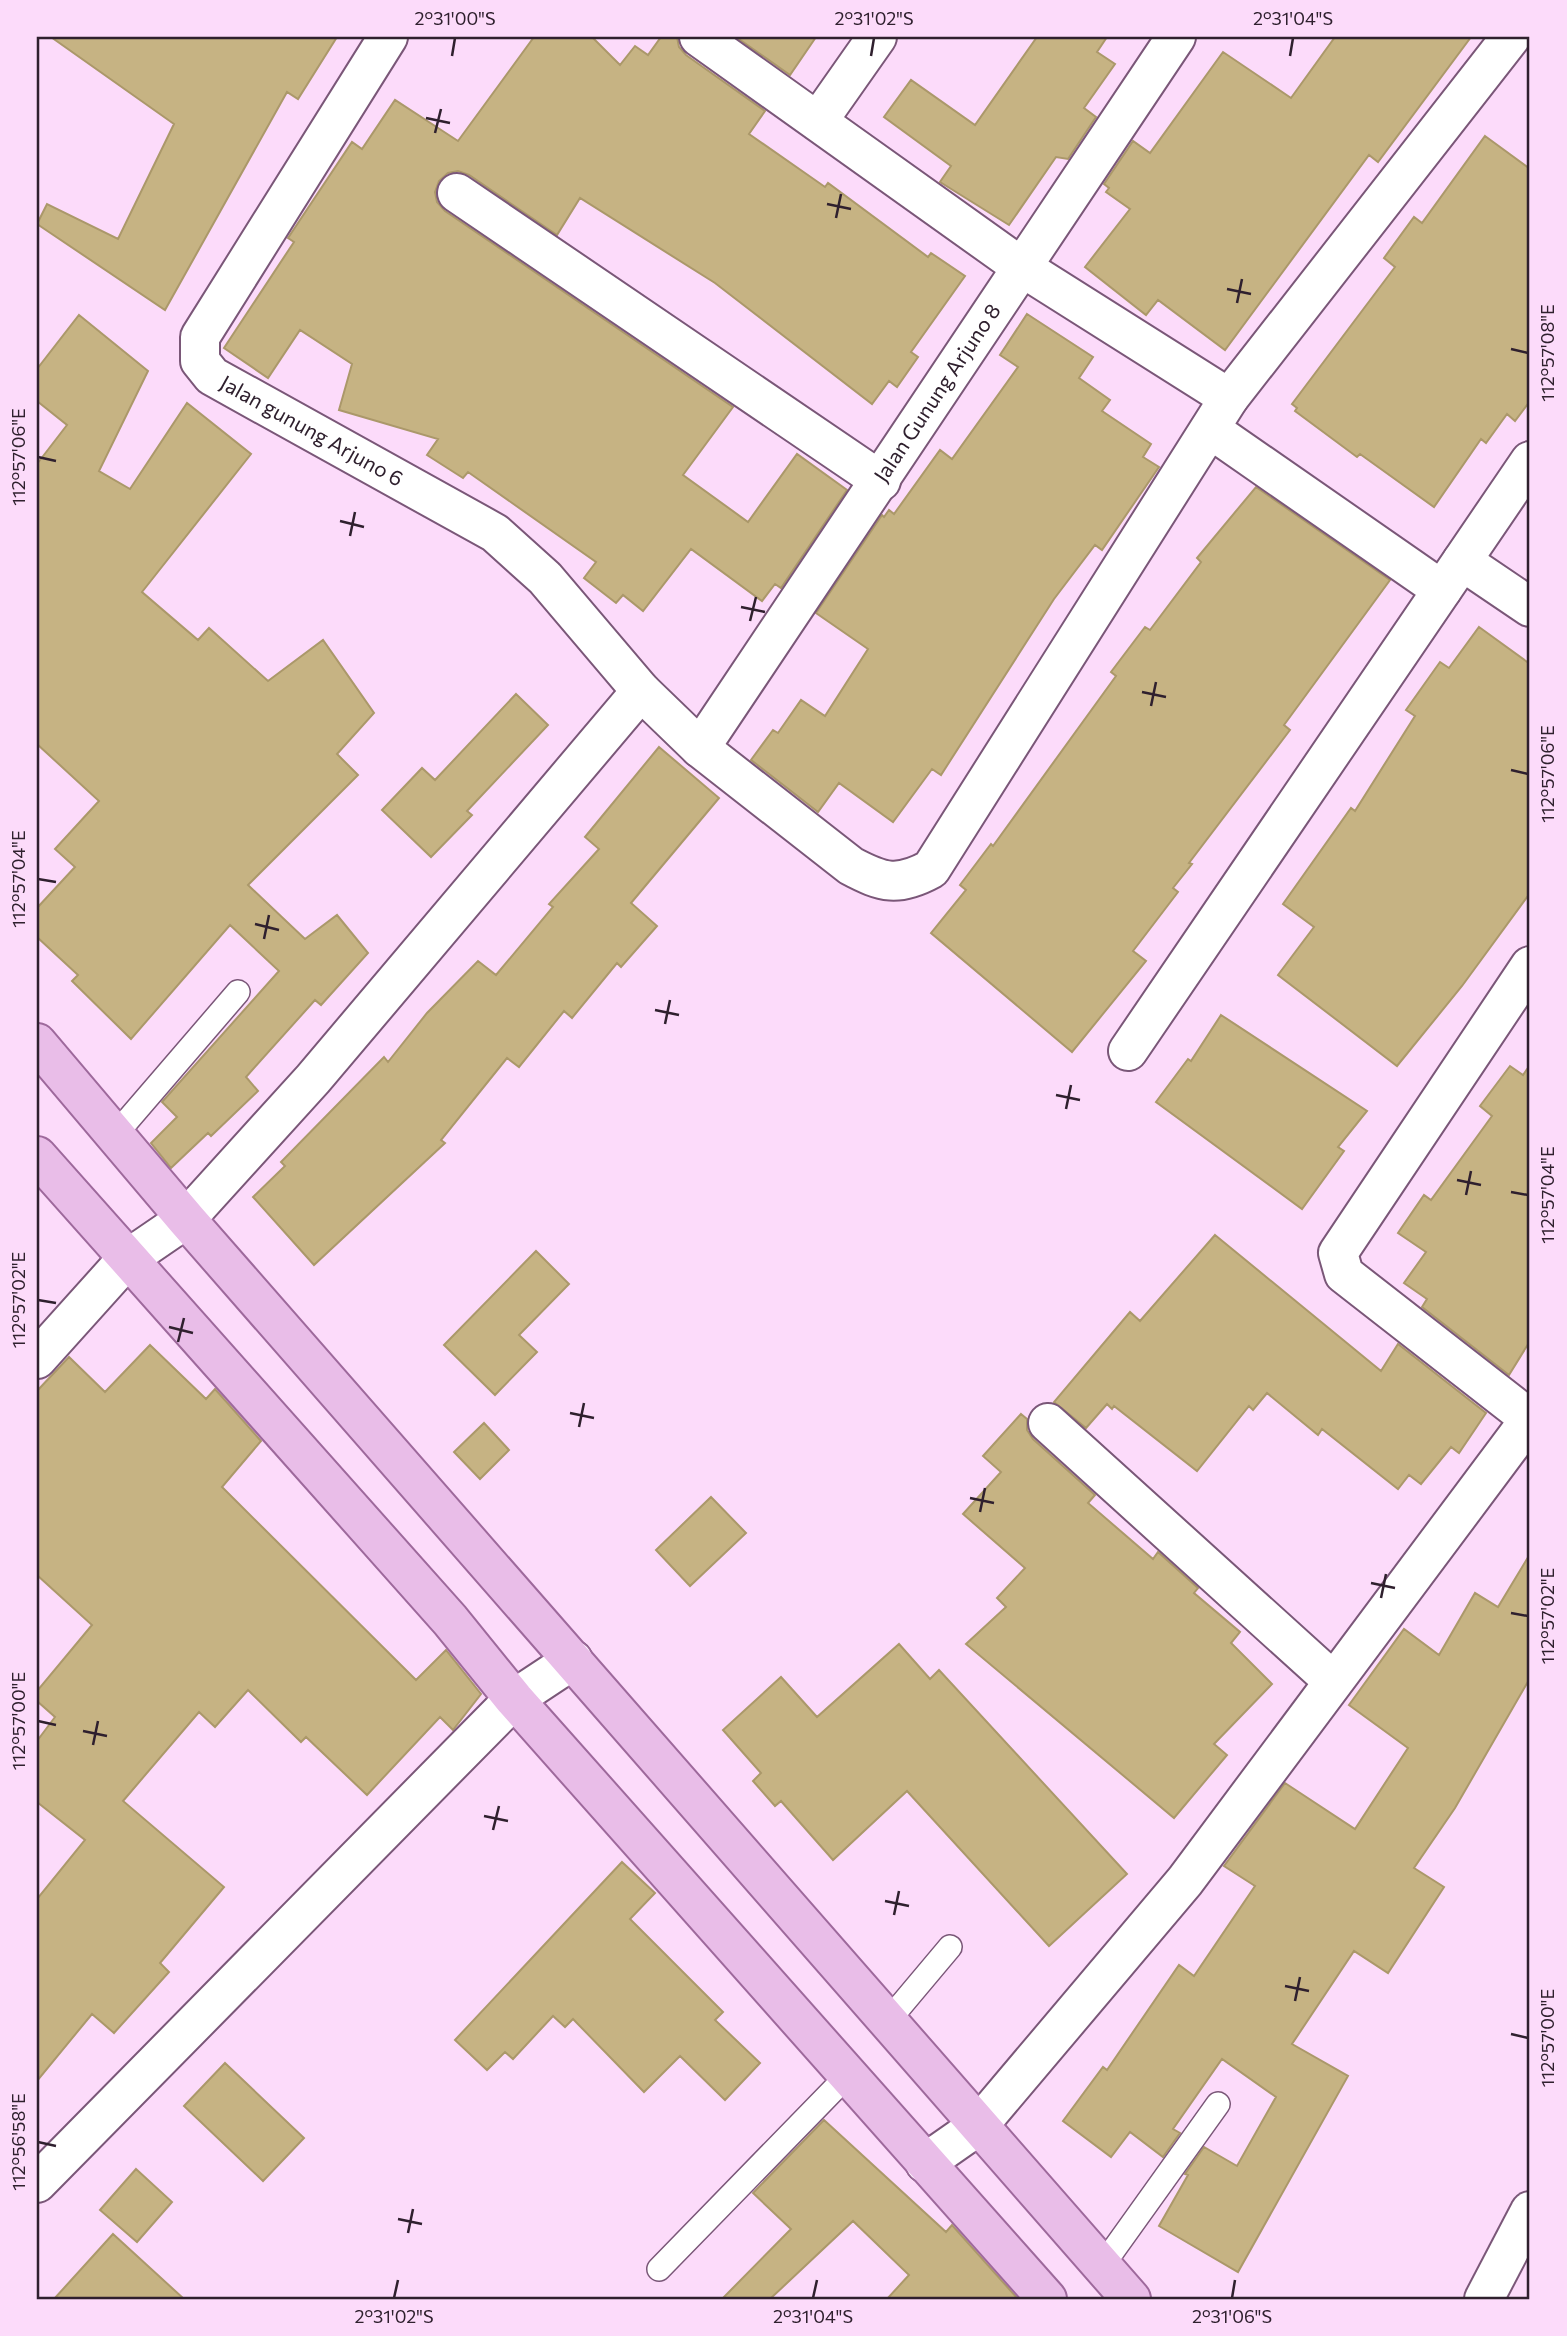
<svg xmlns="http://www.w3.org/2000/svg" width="1567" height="2336" font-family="Commissioner,sans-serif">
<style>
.building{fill:#c6b383;stroke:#ab986a;stroke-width:2}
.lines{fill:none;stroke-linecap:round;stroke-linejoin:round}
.service-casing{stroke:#7a5778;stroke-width:26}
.minor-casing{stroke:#7a5778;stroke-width:42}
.primary-casing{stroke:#9e699c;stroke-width:42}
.service{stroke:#fff;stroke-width:23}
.minor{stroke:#fff;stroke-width:38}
.primary{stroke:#e9bde8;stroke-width:38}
.ticks{fill:none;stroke:#2f202e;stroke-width:2.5}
.labels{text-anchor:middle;stroke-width:5;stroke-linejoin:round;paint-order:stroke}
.street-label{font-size:21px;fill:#2f202e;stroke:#fcdbfa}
.neatline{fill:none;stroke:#2f202e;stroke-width:2.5}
.ticks-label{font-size:18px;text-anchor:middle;fill:#2f202e}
</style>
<rect width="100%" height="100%" fill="#fcdbfa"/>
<path class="building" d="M51,37H337L298,99L287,92L165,310L37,224L47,204L118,239L174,124Z
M534,37H592L620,65L635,46L648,55L661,37H677L679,47L686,55L765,111L749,134L825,187L828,183L928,257L931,253L965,276L911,352L918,357L897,387L889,381L872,404L715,283L580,198L557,235L469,175L458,171L448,173L439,181L435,192L437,202L445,211L733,407L683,475L748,522L797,454L847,490L781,588L775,584L762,601L691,549L643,611L623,595L616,603L584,578L596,562L468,472L463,478L427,455L438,439L339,410L352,364L300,330L268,378L224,348L294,242L288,238L352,142L362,149L395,100L458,141Z
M736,37H816L790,75Z
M1037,37H1107L1097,52L1115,64L1084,108L1096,117L1068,159L1056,157L1009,225L940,182L951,166L884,117L911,80L975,125Z
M1335,37H1471L1378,162L1369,155L1225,350L1158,300L1146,315L1085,267L1130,209L1106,192L1109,188L1104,184L1133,141L1150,153L1223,52L1291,98Z
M1485,136L1530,169V401L1515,421L1507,414L1486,443L1481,439L1434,507L1360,454L1357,457L1295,411L1297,408L1292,404L1395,267L1384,258L1414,217L1422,223Z
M1027,314L1093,357L1079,378L1110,400L1102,411L1151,444L1143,457L1159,467L1102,550L1095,545L1054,599L941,775L932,769L893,822L839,783L818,812L751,760L773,730L778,733L801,700L825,716L868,649L816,613L882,515L884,517L889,510L894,514L940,450L952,459L1018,367L1000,355Z
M79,315L148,371L99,471L130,489L187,403L251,454L142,592L198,640L209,628L268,681L323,640L374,713L337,754L358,775L248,885L305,939L337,915L368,953L321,1005L315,1000L246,1077L258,1091L211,1136L208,1133L171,1168L151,1143L177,1117L162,1102L279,971L230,925L131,1039L72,981L78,975L37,937V908L75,867L55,849L99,801L37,744V464L67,425L37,401V369Z
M1256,487L1390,580L1284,725L1290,730L1189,863L1192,864L1173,888L1178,892L1133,951L1146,961L1072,1052L931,933L966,890L960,885L991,844L993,846L1116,676L1111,672L1145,627L1150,630L1201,562L1197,558Z
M1479,627L1530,664V893L1462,986L1397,1066L1278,975L1314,927L1283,904L1351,808L1355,811L1415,716L1406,710L1440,662L1449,668Z
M516,694L548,725L467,811L472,815L431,857L382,810L422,768L435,780Z
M659,747L719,798L631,903L657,926L621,967L617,963L572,1018L564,1011L519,1067L507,1058L441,1140L445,1143L314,1265L253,1197L285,1166L281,1162L384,1057L388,1062L427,1013L478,961L496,975L553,907L549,904L599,849L585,837Z
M1221,1015L1367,1111L1338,1147L1344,1151L1302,1209L1156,1102L1188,1059L1191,1061Z
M1530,1065V1341L1509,1375L1422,1307L1427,1299L1404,1283L1426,1252L1398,1233L1424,1195L1431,1200L1492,1116L1480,1106L1510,1066L1523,1075Z
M1215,1235L1381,1371L1398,1344L1486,1413L1459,1453L1451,1447L1421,1484L1409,1475L1398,1489L1322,1429L1318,1435L1267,1393L1253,1410L1249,1406L1197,1471L1114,1406L1112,1409L1107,1404L1086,1428L1054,1402L1130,1312L1140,1321Z
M536,1251L569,1284L519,1335L537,1352L495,1395L444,1345Z
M150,1345L206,1399L215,1389L261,1441L222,1487L416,1680L446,1650L481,1694L453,1730L440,1717L367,1795L306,1737L301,1742L248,1690L215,1727L199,1712L123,1801L224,1887L160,1963L169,1972L114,2033L92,2014L37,2081V1899L85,1840L37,1802V1741L55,1717L37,1701V1691L92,1625L37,1575V1391L69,1357L105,1392Z
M1021,1414L1027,1419V1430L1033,1439L1095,1495L1088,1503L1153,1559L1158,1552L1198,1588L1194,1593L1240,1632L1231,1643L1272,1684L1214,1744L1227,1755L1174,1818L966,1644L1006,1607L997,1598L1025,1568L963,1514L1001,1472L983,1456Z
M484,1423L509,1450L480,1479L454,1452Z
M711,1497L746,1533L690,1586L656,1550Z
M1530,1554V1678L1455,1808L1414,1868L1444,1887L1388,1973L1354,1951L1292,2044L1348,2076L1238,2272L1159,2226L1188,2175L1185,2174L1204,2147L1237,2166L1276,2097L1222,2059L1173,2129L1180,2133L1163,2157L1130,2132L1111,2157L1063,2121L1103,2067L1107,2070L1179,1965L1194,1976L1255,1886L1224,1866L1285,1783L1355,1829L1408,1748L1349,1705L1404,1629L1439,1655L1475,1593L1498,1607Z
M899,1644L930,1679L939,1670L1127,1874L1049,1946L907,1791L833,1860L781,1801L775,1806L753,1781L761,1773L723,1730L781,1677L817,1717Z
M622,1862L655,1893L630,1919L723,2012L715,2020L760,2063L725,2100L680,2056L644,2092L573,2019L565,2027L553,2016L513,2059L505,2052L487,2070L455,2040Z
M225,2063L304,2138L263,2181L184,2106Z
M824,2120L946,2232L952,2225L1018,2299H887L909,2275L853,2221L770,2299H722L791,2229L753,2193Z
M136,2169L172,2202L137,2242L100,2210Z
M113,2234L184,2299H54Z"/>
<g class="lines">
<defs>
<path id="service" d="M115,1135L238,992
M887,2022L950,1947
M1102,2266L1218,2104
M659,2269L847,2076"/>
<g id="minor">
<path id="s1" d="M388,37L200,337V361L212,376L495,533L545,578L641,691L700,748L851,866C883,883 898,887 931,869L1229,398L1511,37"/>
<path d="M699,37L1020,266L1229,398"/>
<path d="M818,121L877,37"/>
<path d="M457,193L881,481"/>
<path d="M1210,429L1442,590"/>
<path d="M1462,561L1530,607"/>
<path id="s2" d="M700,748L1176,37"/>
<path d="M1128,1051L1530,461"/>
<path d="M37,1359L126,1260L186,1219L313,1079L641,691"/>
<path d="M1530,1419L1344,1274L1338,1253L1530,966"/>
<path d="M1048,1423L1333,1681"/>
<path d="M925,2163L978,2126L1185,1881L1530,1419"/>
<path d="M37,2183L514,1699L573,1660"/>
<path d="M1484,2299L1530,2211"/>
</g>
<path id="primary" d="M37,1043L186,1219L1131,2299
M37,1156L450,1620L514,1699L1047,2299"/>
</defs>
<use href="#service" class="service-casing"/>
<use href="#minor" class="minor-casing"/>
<use href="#primary" class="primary-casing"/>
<use href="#service" class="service"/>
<use href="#minor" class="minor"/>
<use href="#primary" class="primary"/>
</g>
<path class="ticks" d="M452,56L455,38M871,56L874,38M1290,56L1293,38M426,118L450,123M435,133L441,109M827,204L851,209M836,218L841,194M1227,289L1251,294M1237,303L1242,279M1511,349L1528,353M38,457L56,461M340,521L364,527M350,536L355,512M741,607L765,612M750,621L756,597M1142,692L1166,697M1151,706L1156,682M1511,770L1528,774M38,879L56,882M255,924L279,930M264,939L269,915M655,1010L679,1015M665,1024L670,1000M1056,1095L1080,1100M1066,1109L1071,1085M1457,1180L1481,1185M1511,1192L1528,1195M1466,1195L1471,1171M38,1300L56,1303M169,1327L193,1333M178,1342L184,1318M570,1413L594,1418M579,1427L584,1403M970,1498L994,1503M980,1512L985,1488M1371,1583L1395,1588M1381,1598L1386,1574M1511,1613L1528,1616M38,1721L56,1725M83,1731L107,1736M93,1745L98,1721M484,1816L508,1821M493,1830L499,1806M885,1901L909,1906M894,1915L899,1891M1285,1986L1309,1991M1295,2001L1300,1977M1511,2034L1528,2038M38,2142L56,2146M398,2219L422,2224M408,2233L413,2209M394,2298L398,2280M813,2298L817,2280M1232,2298L1235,2280"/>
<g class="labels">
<g class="street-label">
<text dy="7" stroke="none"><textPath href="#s2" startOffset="427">Jalan Gunung Arjuno 8</textPath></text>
<text dy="7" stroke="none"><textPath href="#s1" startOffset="511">Jalan gunung Arjuno 6</textPath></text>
</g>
</g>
<rect width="1567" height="2336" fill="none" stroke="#fcdbfa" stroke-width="77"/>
<rect x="38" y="38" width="1490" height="2260" class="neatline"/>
<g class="ticks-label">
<text x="455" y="25">2°31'00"S</text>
<text x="874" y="25">2°31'02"S</text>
<text x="1293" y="25">2°31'04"S</text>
<text transform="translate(1548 353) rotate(-90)" y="6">112°57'08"E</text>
<text transform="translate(19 457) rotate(-90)" y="6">112°57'06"E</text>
<text transform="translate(1548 774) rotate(-90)" y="6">112°57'06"E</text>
<text transform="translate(19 879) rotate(-90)" y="6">112°57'04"E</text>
<text transform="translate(1548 1195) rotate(-90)" y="6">112°57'04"E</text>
<text transform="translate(19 1300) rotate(-90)" y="6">112°57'02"E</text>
<text transform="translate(1548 1616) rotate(-90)" y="6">112°57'02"E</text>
<text transform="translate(19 1721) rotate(-90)" y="6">112°57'00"E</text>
<text transform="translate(1548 2038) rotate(-90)" y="6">112°57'00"E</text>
<text transform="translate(19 2142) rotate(-90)" y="6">112°56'58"E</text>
<text x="394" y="2323">2°31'02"S</text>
<text x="813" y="2323">2°31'04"S</text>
<text x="1232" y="2323">2°31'06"S</text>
</g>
</svg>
